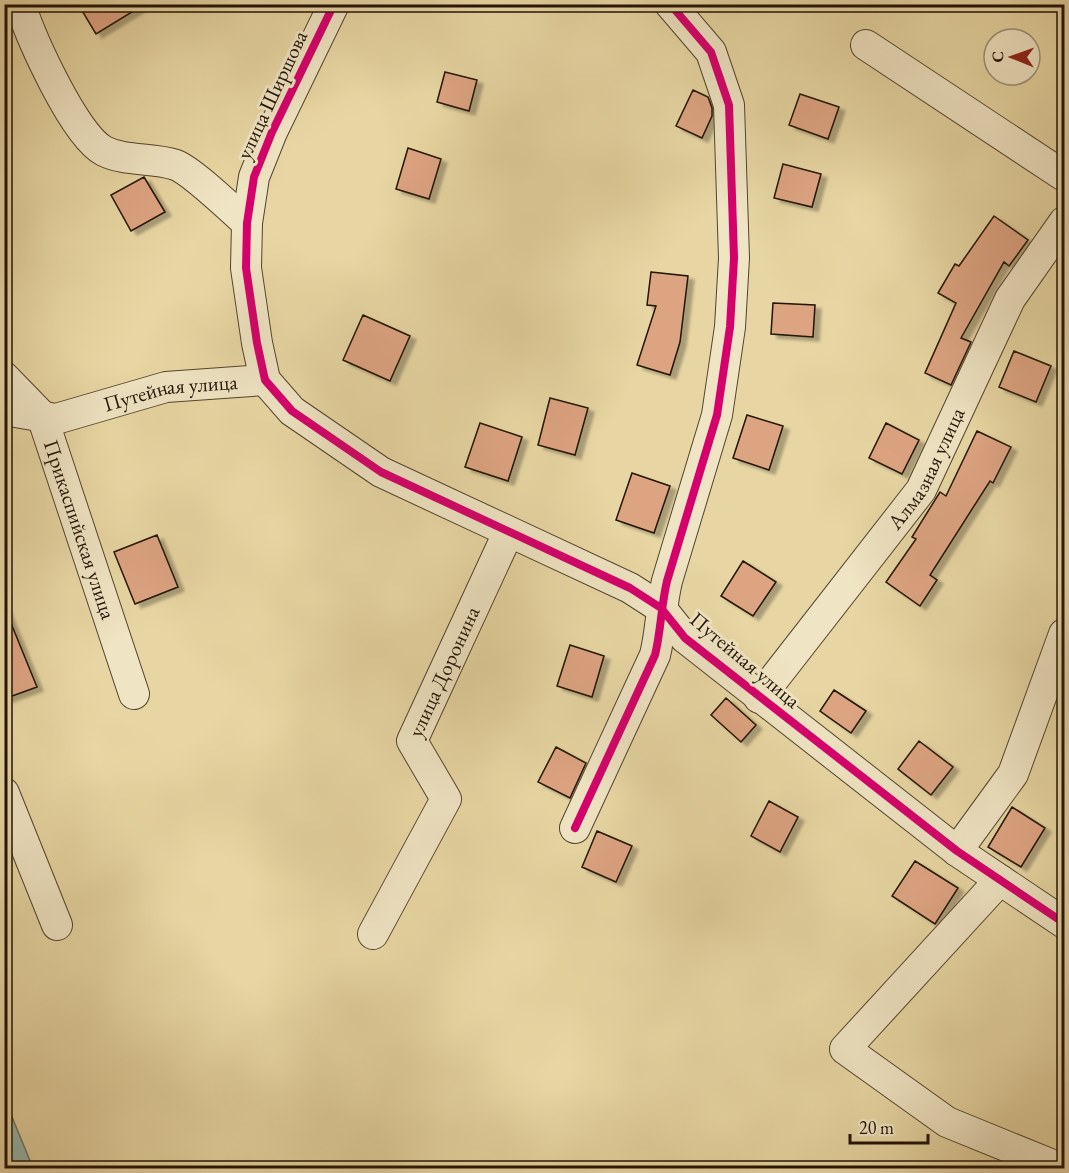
<svg xmlns="http://www.w3.org/2000/svg" width="1069" height="1173" font-family="'EB Garamond',serif">
<style>
.water{fill:#98b8ad;stroke:#69766a;stroke-width:1.5}
.building{fill:#dda482;stroke:#221306;stroke-width:1.5;filter:url(#shadow)}
.lines{fill:none;stroke-linecap:round;stroke-linejoin:round}
.minor-casing{stroke:#53442d;stroke-width:32}
.minor{stroke:#efe4c3;stroke-width:30}
.cycleway-casing{stroke:#efe4c3;stroke-width:11}
.cycleway{stroke:#d6006c;stroke-width:8}
.labels{text-anchor:middle;stroke-width:6;stroke-linejoin:round;paint-order:stroke}
.street-label{font-size:21px;fill:#221306;stroke:#efe4c3}
</style>
<defs>
<filter id="shadow"><feDropShadow dx="6" dy="4" stdDeviation="1.5" flood-color="#0004"/></filter>
</defs>
<rect width="100%" height="100%" fill="#e7d6a3"/>
<filter id="stains"><feTurbulence type="fractalNoise" baseFrequency=".00333" numOctaves="4"/><feColorMatrix values="0 0 0 0 .2 0 0 0 0 .09 0 0 0 0 .02 0 0 0 .5 -.17"/></filter>
<radialGradient id="worn" r=".72"><stop offset=".6" stop-color="#630" stop-opacity="0"/><stop offset="1" stop-color="#630" stop-opacity=".3"/></radialGradient>
<path class="water" d="M4,1100H5L33,1168H5Z"/>
<path class="building" d="M78,4H145L96,34Z
M445,72L477,80L469,111L437,102Z
M693,90L708,97L712,108V116L702,138L676,126Z
M800,94L839,107L828,139L789,125Z
M408,148L441,159L429,199L396,189Z
M783,164L821,174L812,207L774,198Z
M144,177L165,212L131,231L111,195Z
M994,216L1028,240L1009,266L1004,262L961,338L971,342L951,385L925,373L956,303L938,293L955,264L959,266Z
M651,272L688,276L680,342L670,375L637,365L656,306L647,305Z
M773,303L815,305L813,337L771,334Z
M363,315L410,336L390,381L343,360Z
M1014,351L1051,366L1036,402L999,387Z
M550,398L588,408L575,455L538,445Z
M747,415L783,426L769,470L733,458Z
M480,423L522,437L508,481L465,467Z
M886,423L919,440L902,474L869,458Z
M977,431L1011,447L993,483L990,481L930,575L937,580L920,606L886,582L916,539L912,537L940,492L946,496Z
M632,473L670,486L654,533L616,520Z
M157,535L178,587L135,604L114,552Z
M743,561L776,582L753,616L721,596Z
M4,606L37,687L4,699Z
M570,645L604,656L592,697L557,686Z
M834,690L866,711L851,733L820,711Z
M726,698L756,725L741,742L711,715Z
M919,741L953,767L931,795L898,769Z
M556,747L586,763L570,798L538,782Z
M769,801L798,817L780,852L751,836Z
M1012,807L1045,828L1021,867L988,847Z
M597,831L632,846L616,882L582,867Z
M915,861L958,888L935,924L892,896Z"/>
<g class="lines">
<defs>
<g id="minor">
<path d="M20,4C31,38 74,135 104,151C126,162 152,157 176,165C193,172 231,209 247,223"/>
<path d="M334,4L272,132L254,177L247,223L246,268L257,343L265,380L292,411L381,472L630,588L661,608L685,638L957,851L1064,923"/>
<path d="M866,45L1064,176"/>
<path id="s1" d="M4,377L42,416L134,694"/>
<path id="s2" d="M4,410L56,419L166,387L265,380"/>
<path id="s3" d="M759,698L921,490L1010,299L1064,222"/>
<path d="M4,793L57,925"/>
<path d="M575,828L655,655C661,631 661,606 667,581L717,415L730,327L734,258L729,105L711,52L670,4"/>
<path d="M957,851L1013,774L1064,634"/>
<path d="M1000,880L845,1049L947,1122L1060,1168"/>
<path id="s4" d="M373,934L446,799L412,741L508,533"/>
</g>
</defs>
<use href="#minor" class="minor-casing"/>
<use href="#minor" class="minor"/>
<defs>
<path id="cycleway" d="M334,4L272,132L254,177L247,223L246,268L257,343L265,380L292,411L381,472L630,588L661,608L685,638L957,851L1064,923
M575,828L655,655C661,631 661,606 667,581L717,415L730,327L734,258L729,105L711,52L670,4"/>
</defs>
<use href="#cycleway" class="cycleway-casing"/>
<use href="#cycleway" class="cycleway"/>
</g>
<g class="labels">
<g class="street-label">
<text transform="translate(272 95) rotate(-65)" y="7">улица Ширшова</text>
<text dy="7" stroke="none"><textPath href="#s2" startOffset="171">Путейная улица</textPath></text>
<text dy="7" stroke="none"><textPath href="#s3" startOffset="285">Алмазная улица</textPath></text>
<text dy="7" stroke="none"><textPath href="#s1" startOffset="174">Прикаспийская улица</textPath></text>
<text transform="translate(745 660) rotate(40)" y="7">Путейная улица</text>
<text dy="7" stroke="none"><textPath href="#s4" startOffset="297">улица Доронина</textPath></text>
</g>
</g>
<rect width="1069" height="1173" fill="none" stroke="#e7d6a3" stroke-width="24"/>
<rect x="6" y="6" width="1057" height="1161" fill="none" stroke="#221306" stroke-width="3"/>
<rect x="12" y="12" width="1045" height="1149" fill="none" stroke="#221306" stroke-width="1.5"/>
<g transform="translate(1012 57) rotate(271)"><circle r="28" fill="#efe4c3" stroke="#9d9077" stroke-width="1.5"/>
<path d="M0-4.5L10 22L0 15L-10 22Z" fill="#8f2418"/>
<text y="-9" font-size="16" font-weight="bold" text-anchor="middle" fill="#221306">С</text>
</g>
<path d="M850 1134v9h78v-9" fill="none" stroke="#221306" stroke-width="3"/>
<text x="859" y="1134" font-size="18" fill="#221306" stroke="#efe4c3" stroke-width="4.5" paint-order="stroke">20 m</text>
<rect width="100%" height="100%" filter="url(#stains)"/>
<rect width="100%" height="100%" fill="url(#worn)"/>
</svg>
